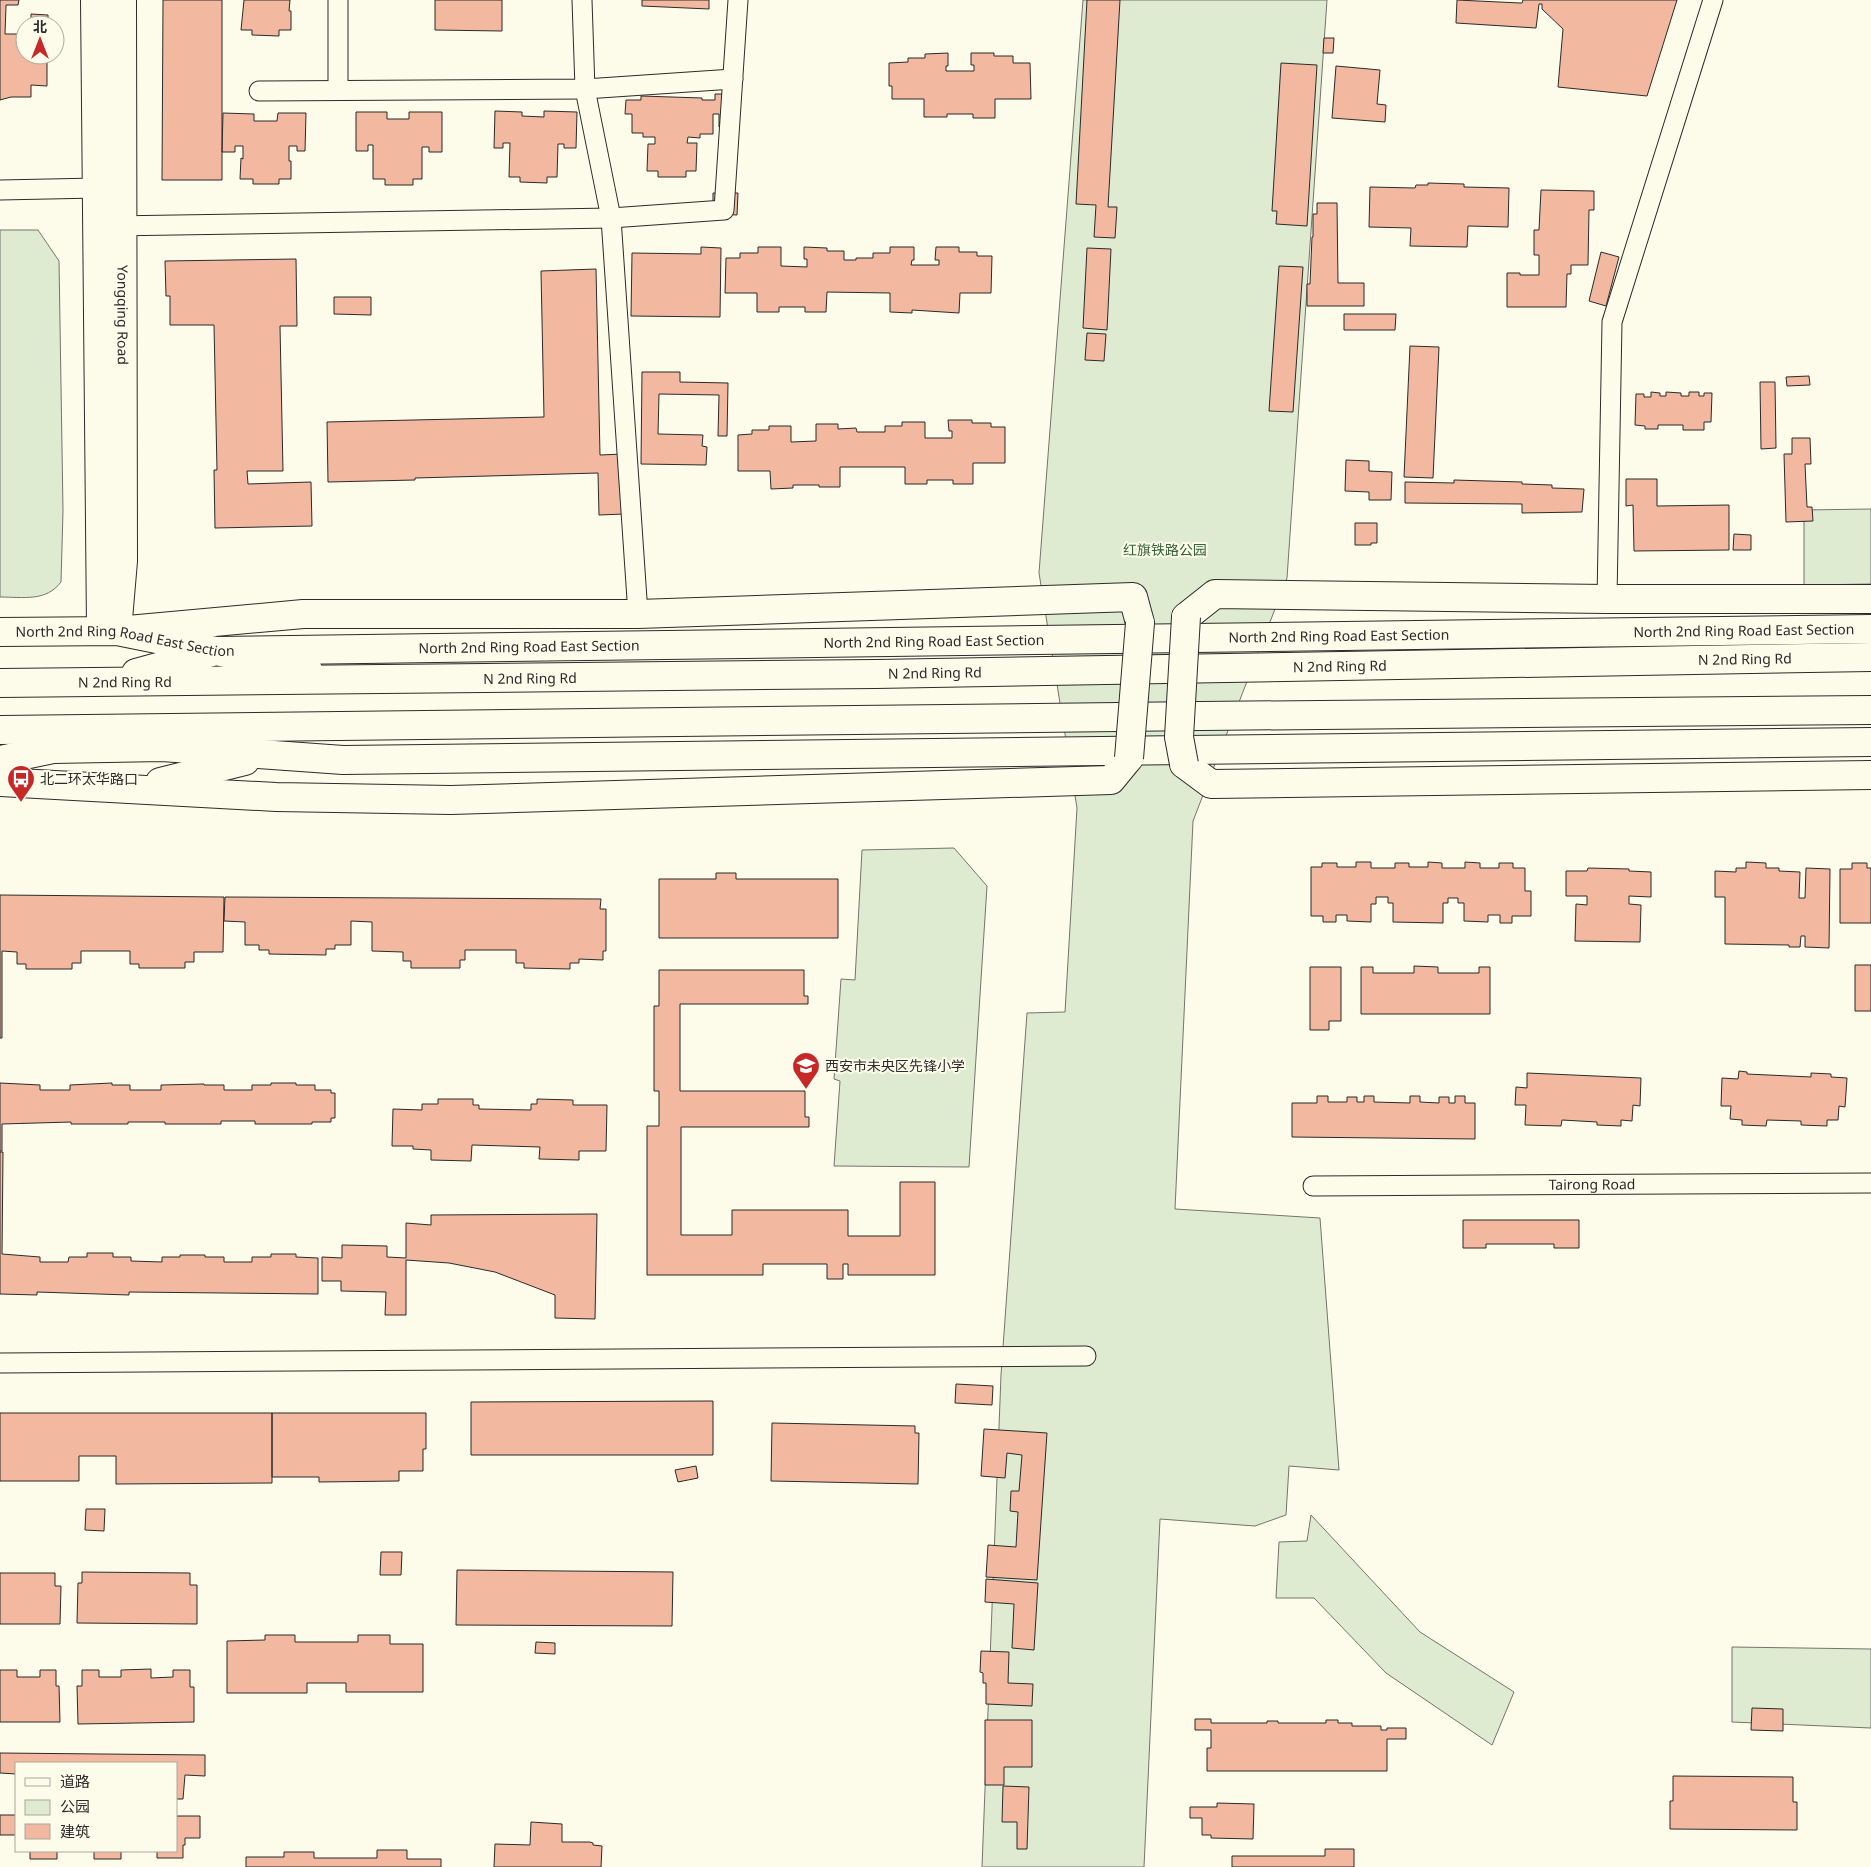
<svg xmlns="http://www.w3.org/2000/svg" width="1871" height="1867" font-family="'Noto Sans','Noto Sans SC',sans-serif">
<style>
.green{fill:#deebd1;stroke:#74746e}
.building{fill:#f2b8a0;stroke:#2b2b2b}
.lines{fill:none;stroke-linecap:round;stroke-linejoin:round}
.street-casing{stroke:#2b2b2b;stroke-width:21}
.secondary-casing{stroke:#2b2b2b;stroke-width:30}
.highway-casing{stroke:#2b2b2b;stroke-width:30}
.street{stroke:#fdfbea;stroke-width:19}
.secondary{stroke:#fdfbea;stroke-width:28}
.highway{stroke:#fdfbea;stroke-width:28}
.secondary-bridge-casing{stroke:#2b2b2b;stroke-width:30;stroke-linecap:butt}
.secondary-bridge{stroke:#fdfbea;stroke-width:28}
.labels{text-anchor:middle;stroke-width:4;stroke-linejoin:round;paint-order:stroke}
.street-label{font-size:14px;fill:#2b2b2b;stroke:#fdfbea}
.park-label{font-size:14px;fill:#34623c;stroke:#fdfbea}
.poi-label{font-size:14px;fill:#2b2b2b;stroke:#fdfbea;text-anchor:start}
</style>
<rect width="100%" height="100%" fill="#fdfbea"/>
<path class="green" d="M1083,0H1327L1287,578L1193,821L1175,1209L1320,1218L1339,1470L1289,1466L1286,1515L1255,1526L1160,1519L1144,1867H982L1001,1375L1027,1013L1065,1012L1077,808L1039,573Z
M0,230H38L59,261L63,511L61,582C46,602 23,597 0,597Z
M1871,509V584L1804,585V510Z
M954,848L987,886L969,1167L834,1166L840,1081L834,1079L841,979L855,980L862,850Z
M1311,1515L1420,1632L1514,1692L1492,1745L1386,1673L1314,1598H1276L1279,1542L1307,1541Z
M1732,1647L1871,1649V1728L1732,1722Z"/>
<path class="building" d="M0,0H19L18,5H6V6L5,34H25V55H47V86L31,85V97H11L0,100Z
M163,0H222V180H162Z
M244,0H290L289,11H291V30H279V36L252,35V30H241Z
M435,0H502V31L435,30Z
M642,0H709V9L642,6Z
M1087,0H1120L1108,207H1117L1115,238L1094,237L1096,205L1076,204Z
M1457,0L1520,3H1522L1523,0H1677L1647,96L1558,87L1563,29L1542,9V4H1539L1536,28L1456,23Z
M31,14L48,15V25H31Z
M1324,38H1334L1333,53H1323Z
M948,53V66H946V71H974V65H971V53H994V56H1013V63H1030L1031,99H995V118H973V114H947V117H924V99H892V86H889V63L908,62V58H925V54Z
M1281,63L1317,65L1307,226L1276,224L1277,211H1272Z
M1336,66L1380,70L1377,104L1386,105L1385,122L1332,118Z
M715,94H722V106L731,127H719V114H713V134H700V138L688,137L687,143H697L696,171H686V177H658V171H647L648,144H655V137H643V133H632V114H625L626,100H641V96L702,98V100H715Z
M495,111L522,112V116L544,117V111L577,112L576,148H564V144H558L557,177H547V183L520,182V177H509L510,143H503V148H494Z
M356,112H387V119H409V112H442V152H429V147H422V179H413V185H385V179H373V145H368V151H356Z
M223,113L254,114V121H277L278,113H306L305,151H297V146H289V161H291V179H279V184H253V179H240L241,158L243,159V146H235V152H222Z
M1428,183L1464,184V187L1509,188L1508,227L1468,226L1467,247L1410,246L1411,228L1369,227L1370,187L1415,188L1416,185H1428Z
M1541,190L1594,191V210H1589L1588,265H1571V274H1567L1566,307H1507V273H1520V275H1539V255H1534V230H1539Z
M713,193H738L737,215L713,214Z
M1317,203H1337L1338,283H1364V306H1307V284H1310L1312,237H1313V214H1317Z
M701,247L721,248L720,317L631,316L632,253L701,254Z
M758,247H781V266L807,267V259H804V247L827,248V251H844V260H856V258H873V253H890V247H914V260H912L911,265H939V260H935L936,247H959V252H977V256H992L991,293H960L959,313L912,310V313L890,312V293L827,292L826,312H805V307H779V312H757V293H725L726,258H740V253H758Z
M1087,248L1111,249L1107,330L1083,328Z
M1601,252L1619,257L1606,306L1589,301Z
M296,259L297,326H280L283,471H247L248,484L311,482L312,526L215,528L214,470H217L214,325H170V296H166L165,261Z
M1279,266L1303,267L1293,412L1269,411Z
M596,269L600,455L623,454L624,514L599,515L598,473L415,478V480L328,482L327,422L544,417L541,271Z
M334,297H371V315L334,314Z
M1344,314H1396L1395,330H1344Z
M1087,333L1106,334L1104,361L1085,360Z
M1410,346L1439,347L1433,478L1404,477Z
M642,372H680V382L728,383L727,436H718L719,395L659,394L658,434L703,435L702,446L707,447L706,465L641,464Z
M1809,376L1810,385L1787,386L1786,377Z
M1760,382H1775L1776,448L1761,449Z
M1651,392L1660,393V396H1666V392L1681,393V396H1689V392H1699V396H1704V393H1712L1711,422H1704V430H1683V425H1658V429H1645V426L1635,425L1636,394H1644V397H1651Z
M948,420H972V423H991V427H1005V463H973V484H953V480H927V484H905V467H840V487H819V485H793V488L771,489L770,471H738V435L752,434V430H769V426H791V442L816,441V424H838V429L856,428L857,432H885V426H902V422H925V438H952V431H949Z
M1792,438H1810L1811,464H1805L1807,507H1812L1813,521L1786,522L1784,454H1792Z
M1346,460L1369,461V471L1392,472L1391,500H1369V492L1345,491Z
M1626,479H1657V506L1729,505V550L1634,551L1633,505L1626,506Z
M1454,480L1522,482V484L1552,485V488L1584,489L1582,512L1522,513V504L1405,503V482L1454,483Z
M1355,523H1377V543H1371V545H1355Z
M1734,534L1751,535V550H1733Z
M1356,862H1371V868H1395V863H1409V867H1428V862L1442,863V868H1465V862L1480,863V868H1499V863H1513V868H1525V891H1531V916H1512V923H1500V915H1488V922L1464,921V903H1458V898H1448V903H1443V923L1393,922V903H1388V897H1376V904H1371V922L1347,921V915H1336V922H1323V916H1311V867H1322V863H1337V867H1356Z
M1746,862L1766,863V868H1779V871L1800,872L1799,898H1805L1806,868L1830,869L1829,948L1805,947V936H1801L1800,947H1789V945L1725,944V897H1715V871L1736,872V868H1746Z
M1852,863H1867V868H1871V923H1840V869H1852Z
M1588,868L1629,869V871L1651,872V897L1629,896V904L1641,905L1640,942L1575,941L1576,904L1587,905V896H1566V871H1587Z
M716,873H736V879H838V938H659V879H716Z
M0,895L224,897L223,952H194V962H185V968H139V964H130V951H81V963H72V969H26V964H17V952L2,951V1038H0Z
M225,897L601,899L600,909H606V951H603V960L579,959V963H570V969L524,968V963H516V950H465V960H460V968H411V961H403V952L372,951V922L351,921V945H335V949H326V955L269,954V950H259V945H245V922L224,921Z
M1855,965H1871V1011H1855Z
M1414,966L1438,967V973H1479V967H1490V1014H1361V967H1373V973H1414Z
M1310,967H1341V1021H1329V1030H1310Z
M659,970H804V996H808V1004H680V1091H805V1117H809V1127H681V1235H732V1210H848V1236H900V1182H935V1275H848V1264H843V1279H827V1264H763V1275H647V1126H659V1091H654V1006H659Z
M1739,1071L1747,1072V1074L1811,1077V1073L1831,1074V1077L1847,1078L1845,1107L1839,1106L1838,1120H1827V1126L1801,1125V1121L1767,1120L1766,1126L1742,1125V1120L1730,1119L1731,1106H1721L1722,1078L1738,1079Z
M1527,1073L1641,1078L1640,1106L1633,1105L1632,1121L1621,1120V1126L1597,1125V1122L1562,1120L1561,1126L1525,1125L1526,1105H1515L1516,1087L1527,1088Z
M0,1083L40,1085V1090H70V1085L112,1083V1085H130V1090H161V1085L204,1084V1085H224V1090H252V1085H271V1083H296V1085H315V1090H331V1093H335V1118H331V1122H312V1124H255V1121H221V1124H165V1122H128V1124H71V1122L2,1124V1151H0Z
M1317,1096H1328V1102H1347V1097H1357V1102H1364V1096H1374V1102L1410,1103V1096H1420V1102L1439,1103V1097H1449V1103H1455V1096H1465V1103H1475V1139L1292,1137V1103H1317Z
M438,1099H473V1105H479V1109L531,1110V1104H537V1099L573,1100V1105H607L606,1151H579V1160L539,1159L540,1147L472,1145L471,1161L431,1160V1150L413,1149V1146H392L393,1109L422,1110V1104H438Z
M0,1152H3L2,1254L40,1257V1262H68L69,1257H87V1253H113V1257H131V1261L162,1262V1257H180V1255H205V1257H224V1262H252V1257H271V1254H296V1257L318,1258V1294L129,1292V1295L37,1292V1295L0,1294Z
M597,1214L595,1319L555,1318V1295L495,1272L449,1263L406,1260V1315H385L386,1292L341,1291V1281H322V1257L342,1258V1245L387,1246V1257L406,1258V1223L431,1225V1215Z
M1463,1220H1579V1248H1554V1244H1486V1248H1463Z
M956,1384L993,1386L992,1405L955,1403Z
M713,1401V1455H471V1402Z
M0,1413H272V1483L116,1484V1456H79V1481H0Z
M272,1413H426V1449H423V1471H399V1481L319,1482V1477H272Z
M772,1423L915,1426V1433H919L918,1484L771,1481Z
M984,1429L1047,1433L1037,1580L986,1577L988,1545L1016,1547L1018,1512L1010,1511L1011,1491H1019L1022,1455L1007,1453L1005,1478L981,1476Z
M696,1466L698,1478L678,1482L675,1470Z
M86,1509H105L104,1531L85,1530Z
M381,1552H402L401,1575H380Z
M457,1570L673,1572L672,1626L456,1625Z
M82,1572L190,1573V1585H197V1624L77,1623L78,1583H82Z
M0,1573H55V1586H61L60,1624H0Z
M986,1579L1038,1583L1034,1650L1012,1648L1014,1604L985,1602Z
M265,1635H295V1642H358V1635H390V1644H423V1692H346V1683H307V1693H227V1641L265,1640Z
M536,1642L555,1643V1654L535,1653Z
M981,1651L1009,1652L1008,1683L1033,1684L1032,1706L986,1704V1683H983V1673L980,1672Z
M151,1669V1678L173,1677V1670H190V1687H194V1722L78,1724L77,1686H82V1670H99V1677H121V1670Z
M0,1670H17V1677H40V1670H56V1686H59L60,1722H0Z
M1752,1708L1783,1709V1731L1751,1730Z
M1195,1719H1211V1723H1267V1721H1278V1723H1326V1720H1338V1723H1352V1726H1381V1730H1387V1728H1406V1739H1387V1771H1207V1748H1211V1730H1195Z
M985,1720H1032V1767H1004V1785H985Z
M0,1753L205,1755V1776L185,1775L183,1799H176V1763H16V1774L0,1773Z
M1673,1776L1793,1777V1802H1797V1830L1670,1829V1801H1673Z
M1003,1786L1029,1787L1027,1849H1017V1822H1002Z
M1217,1803L1254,1804L1253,1839L1211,1838V1835H1202V1818H1190V1807H1217Z
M0,1815H16V1835H0Z
M176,1816H200V1838H185V1845H183V1858H157V1851H176Z
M531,1822L562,1824V1842H590L593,1843V1845L602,1846L601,1867H494L495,1844L530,1845Z
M1325,1849H1354V1867H1232V1856H1325Z
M377,1850H407V1859H441V1867H246V1857H284V1852H314V1858H377Z
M30,1851H57V1859H30Z
M94,1851H121V1859H94Z"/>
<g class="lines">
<defs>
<g id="street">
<path d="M338,0V90"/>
<path d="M582,0L585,89L611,218L638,614"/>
<path d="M259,91L585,89L733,79"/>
<path d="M0,190L97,188"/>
<path d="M112,226L611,218L724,210L738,0"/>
<path d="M1607,599L1612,322L1713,0"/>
<path id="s1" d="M1313,1186L1871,1183"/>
<path d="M0,1363L1086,1356"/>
</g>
<g id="secondary">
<path d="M95,0L101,628"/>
<path id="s2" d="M122,0L123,561L117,631L303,614H638L1133,597L1140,623"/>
<path d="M1186,617L1215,594L1607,599H1871"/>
<path id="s3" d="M0,632L117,631L216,651L1871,629"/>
<path d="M0,760L53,749L162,747L343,760L1871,742"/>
<path d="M1184,764L1211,784L1871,775"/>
<path d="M0,782L276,797L451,800L1111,780L1129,758"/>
<path d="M160,782L245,761"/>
</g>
<g id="highway">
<path d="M136,673L216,651L308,670"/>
<path id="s4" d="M0,683C624,680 1247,668 1871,657"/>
<path d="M0,730L1201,716L1871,710"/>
</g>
</defs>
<use href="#street" class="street-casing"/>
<use href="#secondary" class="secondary-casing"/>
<use href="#highway" class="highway-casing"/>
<use href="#street" class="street"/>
<use href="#secondary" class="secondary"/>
<use href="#highway" class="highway"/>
<defs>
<path id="secondary-bridge" d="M1129,758L1140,623
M1184,764L1179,737L1186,617"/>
</defs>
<use href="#secondary-bridge" class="secondary-bridge-casing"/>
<use href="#secondary-bridge" class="secondary-bridge"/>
</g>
<defs>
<symbol id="bus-pin" viewBox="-11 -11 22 30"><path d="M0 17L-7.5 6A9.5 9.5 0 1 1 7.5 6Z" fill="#c62828" stroke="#fdfbea"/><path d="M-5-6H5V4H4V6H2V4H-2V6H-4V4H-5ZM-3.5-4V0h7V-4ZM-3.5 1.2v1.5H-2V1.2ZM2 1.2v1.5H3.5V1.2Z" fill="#fff"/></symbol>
<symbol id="school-pin" viewBox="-11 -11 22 30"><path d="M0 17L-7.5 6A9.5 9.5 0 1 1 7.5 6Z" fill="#c62828" stroke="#fdfbea"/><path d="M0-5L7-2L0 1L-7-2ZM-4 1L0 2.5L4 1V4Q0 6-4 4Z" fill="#fff"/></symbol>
</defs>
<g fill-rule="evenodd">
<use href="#bus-pin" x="5" y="763" width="32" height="43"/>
<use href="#school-pin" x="790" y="1050" width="32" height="43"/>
</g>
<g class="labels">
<g class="street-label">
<text dy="5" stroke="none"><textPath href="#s2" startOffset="315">Yongqing Road</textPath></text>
<text dy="5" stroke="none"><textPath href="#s3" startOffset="1746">North 2nd Ring Road East Section</textPath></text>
<text dy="5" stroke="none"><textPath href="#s3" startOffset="1341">North 2nd Ring Road East Section</textPath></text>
<text dy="5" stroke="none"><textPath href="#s3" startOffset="126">North 2nd Ring Road East Section</textPath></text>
<text dy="5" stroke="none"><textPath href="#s3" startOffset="936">North 2nd Ring Road East Section</textPath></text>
<text dy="5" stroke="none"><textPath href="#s3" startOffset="531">North 2nd Ring Road East Section</textPath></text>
<text dy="5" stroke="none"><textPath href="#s4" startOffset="1745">N 2nd Ring Rd</textPath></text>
<text dy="5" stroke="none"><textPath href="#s4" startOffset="1340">N 2nd Ring Rd</textPath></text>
<text dy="5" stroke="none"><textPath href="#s4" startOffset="935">N 2nd Ring Rd</textPath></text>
<text dy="5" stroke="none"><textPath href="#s4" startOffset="530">N 2nd Ring Rd</textPath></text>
<text dy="5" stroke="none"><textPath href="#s4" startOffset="125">N 2nd Ring Rd</textPath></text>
<text dy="5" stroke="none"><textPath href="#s1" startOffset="279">Tairong Road</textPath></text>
</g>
<g class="park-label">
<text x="1165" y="555">红旗铁路公园</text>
</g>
<g class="poi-label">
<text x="40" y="784">北二环太华路口</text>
<text x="825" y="1071">西安市未央区先锋小学</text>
</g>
</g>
<rect x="15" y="1762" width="162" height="90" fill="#fdfbea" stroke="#a9a89e"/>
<rect x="25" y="1778" width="25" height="8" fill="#fdfbea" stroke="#a9a89e"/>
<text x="60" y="1787" font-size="15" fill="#2b2b2b">道路</text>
<rect x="25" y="1800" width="25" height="15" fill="#deebd1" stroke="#a9a89e"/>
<text x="60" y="1812" font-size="15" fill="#2b2b2b">公园</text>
<rect x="25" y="1824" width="25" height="15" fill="#f2b8a0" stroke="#a9a89e"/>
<text x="60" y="1837" font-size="15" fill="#2b2b2b">建筑</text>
<g transform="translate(40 40)"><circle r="24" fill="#fdfbea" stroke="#a9a89e"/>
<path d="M0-4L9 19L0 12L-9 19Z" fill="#c62828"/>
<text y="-8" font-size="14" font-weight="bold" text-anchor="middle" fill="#2b2b2b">北</text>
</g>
</svg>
